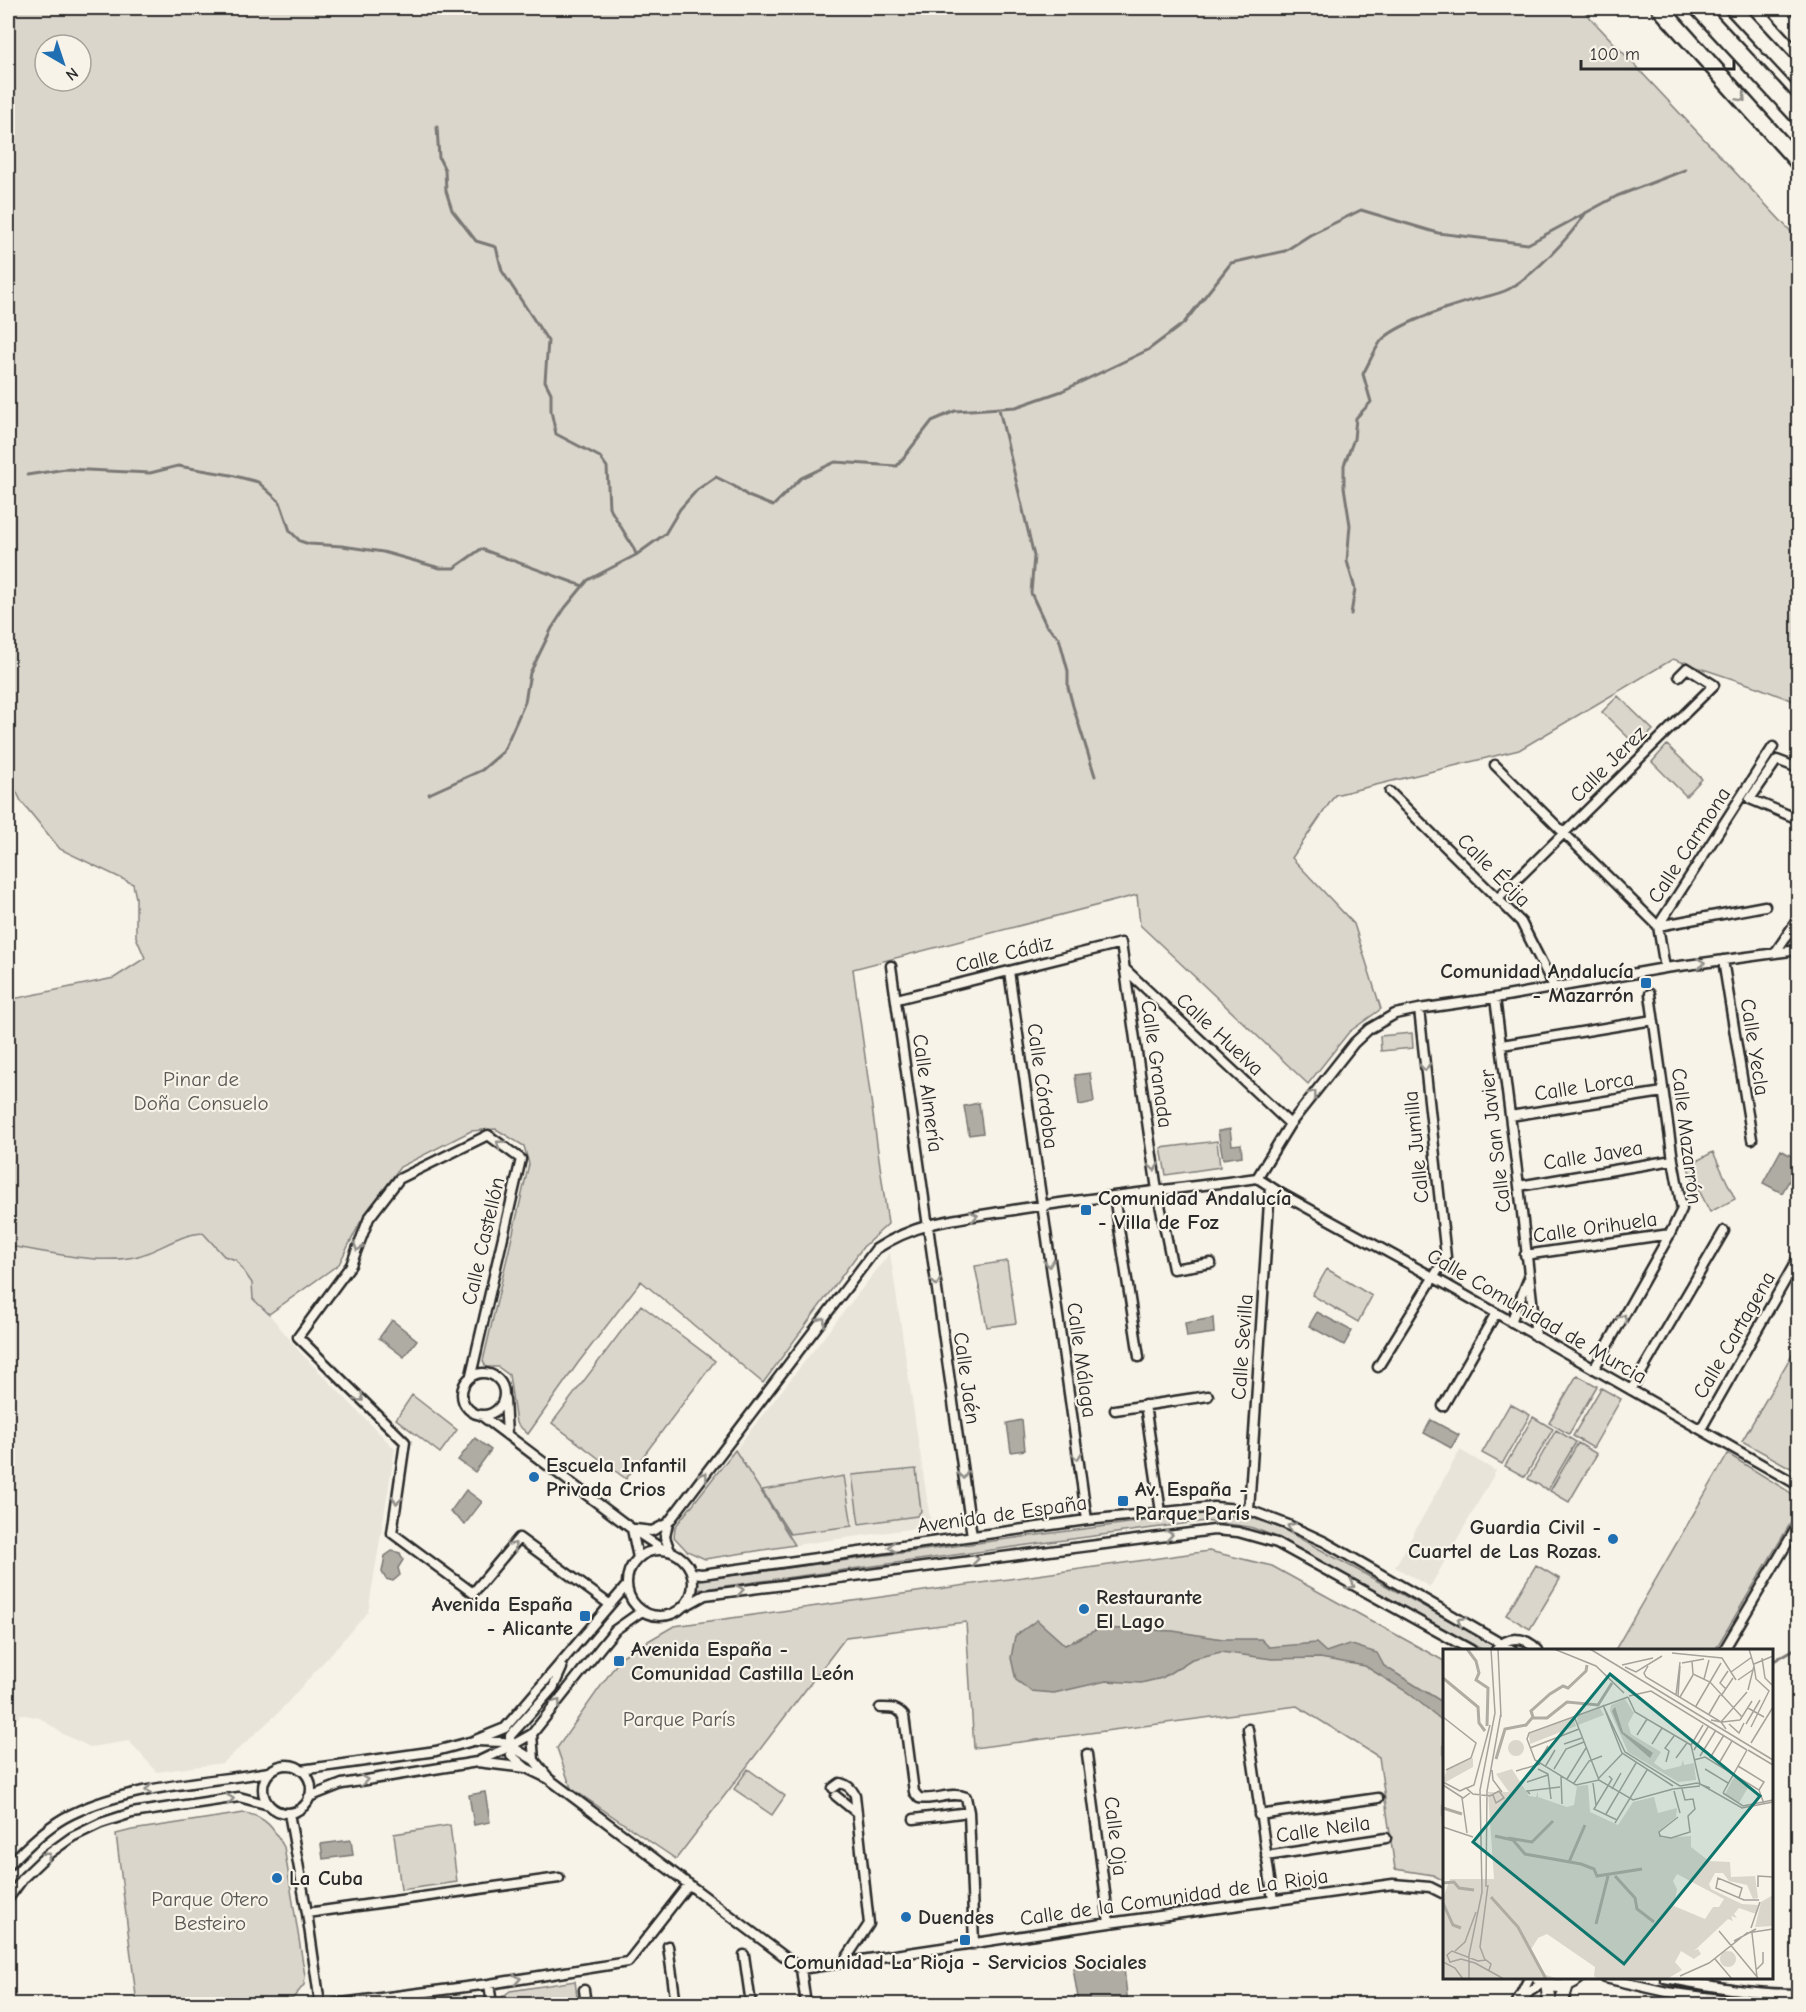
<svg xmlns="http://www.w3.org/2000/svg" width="1806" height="2012" font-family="'Comic Neue',sans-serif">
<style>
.built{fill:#e8e4da}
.green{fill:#dad6cc;stroke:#82807c;stroke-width:1.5;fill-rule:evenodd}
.water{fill:#afaca4;stroke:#7a7874;stroke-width:1.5}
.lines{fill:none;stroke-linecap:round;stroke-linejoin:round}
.stream{stroke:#7a7874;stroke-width:3}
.street-casing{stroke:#2b2b2b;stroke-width:13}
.secondary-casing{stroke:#2b2b2b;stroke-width:16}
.highway-casing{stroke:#2b2b2b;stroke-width:20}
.street{stroke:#f7f3e8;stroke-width:8}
.secondary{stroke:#f7f3e8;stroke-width:12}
.highway{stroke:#f7f3e8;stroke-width:15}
.oneway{stroke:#918f8a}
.poi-dot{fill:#1f6fb2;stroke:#f7f3e8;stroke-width:2}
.labels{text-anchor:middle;stroke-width:4.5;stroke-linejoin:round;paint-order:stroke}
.street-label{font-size:21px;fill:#2b2b2b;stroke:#f7f3e8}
.poi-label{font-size:21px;font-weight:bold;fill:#2b2b2b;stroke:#f7f3e8;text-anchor:start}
.park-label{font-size:21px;fill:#575653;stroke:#f7f3e8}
.inset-river{fill:none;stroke:#afaca4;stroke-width:3}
.inset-road{fill:none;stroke:#a5a39c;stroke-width:1.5}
.view{fill:#0f766e;fill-opacity:0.15;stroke:#0f766e;stroke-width:3}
.inset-edge{fill:none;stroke:#2b2b2b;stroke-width:3}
</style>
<rect width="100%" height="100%" fill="#f7f3e8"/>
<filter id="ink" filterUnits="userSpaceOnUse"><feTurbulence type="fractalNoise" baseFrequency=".0167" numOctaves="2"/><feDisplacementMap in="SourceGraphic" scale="12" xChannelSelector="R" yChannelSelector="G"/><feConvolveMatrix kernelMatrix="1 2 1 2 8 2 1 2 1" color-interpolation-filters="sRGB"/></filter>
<g filter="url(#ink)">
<path class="built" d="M204,1233L224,1256L236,1260L252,1283L253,1299L269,1314L299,1351L395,1449L368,1612L279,1712L223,1763L157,1772L129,1741L90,1747L63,1734L40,1718L21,1714L8,1730V1246L96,1259L123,1258L138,1256L192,1234Z
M890,1253L931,1526L795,1545L735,1450Z
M1460,1450L1496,1471L1430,1587L1395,1567Z"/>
<path class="green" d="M8,8H1581L1798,239V703L1757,687L1673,659L1519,750L1335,795L1292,858L1354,924L1381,1009L1349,1032L1308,1084L1140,925L1137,895L853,969L888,1224L863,1247L763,1383L641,1281L578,1363L528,1434L516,1423L509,1375L498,1367H486L483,1361L529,1164L524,1146L496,1129L471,1131L400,1167L360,1223L339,1264L269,1314L253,1299L252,1283L236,1260L224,1256L203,1233C180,1234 160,1250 138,1256C102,1266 45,1251 8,1246V1000L114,978L145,958L136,937V898L133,884L60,849L21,801L8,774ZM45,45H81V81H45Z
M1618,696L1653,730L1637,746L1602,712Z
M1667,745L1702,779L1686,796L1652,762Z
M1412,1033L1413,1048L1381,1051L1380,1036Z
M1217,1141L1220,1167L1166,1175L1161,1148Z
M1713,1152L1735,1199L1710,1212L1687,1166Z
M1007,1261L1016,1323L987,1327L975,1266Z
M1327,1269L1372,1296L1358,1322L1312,1295Z
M641,1305L715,1361L626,1479L552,1423Z
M1798,1344V1472L1742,1441Z
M1577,1375L1597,1386L1569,1434L1549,1423Z
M1601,1388L1621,1399L1593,1448L1573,1436Z
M412,1395L457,1430L440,1453L396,1419Z
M1510,1404L1530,1415L1502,1464L1482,1453Z
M1533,1417L1553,1429L1525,1477L1505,1466Z
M1556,1430L1576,1442L1548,1490L1528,1479Z
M1578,1443L1597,1454L1569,1502L1550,1491Z
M735,1450L795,1545L705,1559L687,1551L674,1537L675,1527Z
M1728,1454L1791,1493L1796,1503V1514L1715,1650H1615Z
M916,1469L921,1511L917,1516L859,1524L852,1475Z
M844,1476L852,1526L790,1534L762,1490Z
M1205,1513L1252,1518L1283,1529L1503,1650H1483L1277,1537L1250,1527L1205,1521L696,1590V1580Z
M1209,1551L1272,1566L1444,1661V1881L1433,1875L1395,1869L1379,1757L1297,1706L974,1748L966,1622L846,1637L676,1859L571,1788L557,1748L622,1656L674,1626Z
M1536,1565L1560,1579L1530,1629L1506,1615Z
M748,1769L785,1796L772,1815L734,1789Z
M244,1813C266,1816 274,1829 284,1847L305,1976L304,1985L293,1998L246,2004H137L116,1834L132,1830Z
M450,1825L457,1882L401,1890L394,1834Z
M575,1981L578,2004H500L501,1998L510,1991Z"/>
<path class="water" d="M1090,1073L1094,1102L1079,1105L1075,1075Z
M979,1103L983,1133L969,1135L964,1106Z
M1230,1129L1232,1145L1241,1144L1242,1156L1223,1159L1218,1131Z
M1781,1150L1798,1160V1165L1782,1193L1763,1183Z
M1317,1312L1352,1331L1344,1345L1309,1326Z
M1213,1318L1214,1333L1187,1337L1185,1323Z
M392,1320L417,1340L404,1357L379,1338Z
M1022,1420L1025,1450L1011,1452L1007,1423Z
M1431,1420L1459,1435L1451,1448L1424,1433Z
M475,1438L491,1450L475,1472L458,1460Z
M466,1490L482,1502L465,1524L450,1512Z
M392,1551L400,1553L403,1560L398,1568L400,1575L393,1581L386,1579L382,1572L385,1556Z
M1037,1620L1065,1645L1100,1628L1173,1631L1223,1639H1261L1269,1647L1316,1643L1326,1652L1349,1644L1377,1653L1384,1666L1444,1703V1722L1407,1692L1365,1666L1320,1658L1272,1659L1221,1652L1192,1659L1162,1678L1141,1683L1106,1681L1054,1693L1031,1691L1016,1680L1011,1658L1015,1636Z
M485,1792L490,1822L474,1825L469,1795Z
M351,1840L353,1855L323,1859L321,1844Z
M1123,1960L1128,2004H1079L1073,1968Z"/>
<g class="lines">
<path class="stream" d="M437,127L439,158L445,170L446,191L452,210L476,241L496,247L502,271L548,341L545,381L551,393V411L556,434L600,457L607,467L609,507L633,547L636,554
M999,409L1034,556L1031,593L1046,625L1059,638L1068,671V687L1073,706L1095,776
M27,475L66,469L150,473L178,466L231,475L258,482L280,502L290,531L300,541L309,544L342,546L383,552L440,568H454L481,549L583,586
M1351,614L1355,589L1347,561L1350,525L1344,487V465L1354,439L1356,418L1371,402L1363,374C1369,363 1374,351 1381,341C1395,325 1448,307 1469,301C1482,297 1498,295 1509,289C1534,275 1569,238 1585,214
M429,794L482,770L503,752L525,702L530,673L552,628L565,608L588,580L636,555L665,534L680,509L697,490L716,477L734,486L748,496L773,506L801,478L835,462L897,466L932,421L955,411L1016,407L1062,391L1148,350L1184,323L1231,263L1285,251L1310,235L1361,210L1438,233L1528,244L1617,196L1685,170
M1772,1662L1798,1647"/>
<defs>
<path id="street" d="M1495,765L1658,926L1765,906
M1798,768L1777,760L1750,799L1798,819
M1390,792L1521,922L1554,987
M1497,899L1714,685L1687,668L1679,676
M1775,953L1798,919
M1723,960L1752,1139
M891,966L972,1536
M1665,968L1658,926L1773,747
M1126,970L1290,1124
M1009,971L1087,1520
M1495,998L1519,1186L1536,1336
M897,999L1121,943L1157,1190L1173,1269L1211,1263
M1502,1045L1653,1020
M1510,1116L1663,1092
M1257,1178L1282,1194L1433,1277L1798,1485
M1519,1186L1673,1160
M1114,1196L1139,1357
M1525,1255L1670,1234
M1511,1322L1528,1280
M1378,1367L1446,1257L1419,1009
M1594,1369L1670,1234L1682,1209L1673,1160L1650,994
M462 1394a21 21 0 1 1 42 0a21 21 0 1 1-42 0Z
M471,1375L521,1159L488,1135L399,1179L369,1218L351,1265L298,1337L405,1442L392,1533L473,1593L519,1538L609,1604
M1631,1390L1724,1231
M505,1399L507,1435
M1145,1405L1161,1512
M1443,1406L1496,1313
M1115,1410L1208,1396
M482,1416L632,1529L664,1550
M1701,1429L1798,1258
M1249,1510L1270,1187
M632,1529L638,1558
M635,1529L652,1531L668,1523
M627 1583a33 33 0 1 1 66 0a33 33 0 1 1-66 0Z
M670,1551L665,1537L668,1523L876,1249C919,1221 957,1219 1007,1211C1090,1197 1174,1190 1257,1178L1290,1124L1354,1043L1369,1029L1395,1014L1419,1009L1495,998L1665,968L1798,950
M692,1573L702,1574L1087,1520L1214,1507L1240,1509L1249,1510L1286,1524L1325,1542L1512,1650
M685,1606L705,1595L1214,1530L1238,1532L1277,1543L1471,1650
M1496,1650C1507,1635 1526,1636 1538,1650
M1724,1650L1798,1525
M880,1708C890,1708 897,1707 904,1716L914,1792L919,1798C935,1801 951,1791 966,1797L969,1812L974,1944
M1248,1729L1273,1900
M532,1734L534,1760
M476,1741L504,1742L534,1760L547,1776
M1087,1754L1109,1923
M477,1762L526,1768L549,1779L801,1969L806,2004
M263 1789a24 24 0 1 1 48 0a24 24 0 1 1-48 0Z
M526,1768L511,1755L510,1736L553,1688L562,1668
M301,1770L436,1751L473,1741L505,1728L627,1585
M833,1788L840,1783C848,1785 851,1788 855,1795L869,1924L843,1963
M836,1796L857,1813
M309,1797L342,1784L477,1762L511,1746L532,1734L601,1647L615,1630L642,1611
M289,1813L307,1913L320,2004
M1259,1815L1378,1798
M914,1819L969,1812
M1266,1856L1386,1838
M8,1866C24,1849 43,1830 64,1818C122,1786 204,1783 269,1772
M8,1899L24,1877L47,1855L72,1837L101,1823L132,1813L239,1797L269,1805
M307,1913L559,1878
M668,1946L676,2004
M744,1955L751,2004
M801,1969L1109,1923L1393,1884L1430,1887L1444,1894
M1605,1978L1667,1992L1757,2004
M1665,1978C1710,1986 1753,1994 1798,1994
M489,1984L492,2004
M584,1990L586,2004
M1517,2002L1529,1978
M334,2004L489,1984L628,1962L689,1884
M1520,2004L1529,1992L1544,1982"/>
<path id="secondary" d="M1539,1978C1551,1989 1566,1988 1578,1978
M1547,1984L1550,2004
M1561,2004L1567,1985"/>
<path id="highway" d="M1660,8L1798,162
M1698,8L1798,116
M1733,8L1798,78
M1775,8L1798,33"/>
</defs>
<use href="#street" class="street-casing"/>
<use href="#secondary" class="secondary-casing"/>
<use href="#highway" class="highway-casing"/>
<use href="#street" class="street"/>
<use href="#secondary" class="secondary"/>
<use href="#highway" class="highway"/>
</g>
<defs><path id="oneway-chevron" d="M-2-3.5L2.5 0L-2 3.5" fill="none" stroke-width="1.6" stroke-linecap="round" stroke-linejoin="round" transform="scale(1.5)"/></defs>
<g class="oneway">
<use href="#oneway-chevron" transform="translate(1742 98) rotate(48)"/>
<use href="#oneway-chevron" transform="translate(1701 963) rotate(-7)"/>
<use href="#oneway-chevron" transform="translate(1425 1067) rotate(84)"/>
<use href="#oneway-chevron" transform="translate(1313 1094) rotate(-52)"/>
<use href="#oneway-chevron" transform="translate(500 1144) rotate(-143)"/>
<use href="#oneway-chevron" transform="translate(1154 1167) rotate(82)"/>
<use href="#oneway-chevron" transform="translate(974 1216) rotate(-10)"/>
<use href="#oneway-chevron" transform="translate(358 1247) rotate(110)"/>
<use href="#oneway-chevron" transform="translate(1049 1263) rotate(82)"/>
<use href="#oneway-chevron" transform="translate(936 1282) rotate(82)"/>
<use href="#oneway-chevron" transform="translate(1623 1318) rotate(-60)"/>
<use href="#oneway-chevron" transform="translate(822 1321) rotate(-53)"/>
<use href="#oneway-chevron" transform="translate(360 1398) rotate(45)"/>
<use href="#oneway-chevron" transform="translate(1077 1456) rotate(82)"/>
<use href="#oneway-chevron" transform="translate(963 1475) rotate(82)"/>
<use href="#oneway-chevron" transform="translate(704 1476) rotate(-53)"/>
<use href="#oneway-chevron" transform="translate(397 1500) rotate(98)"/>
<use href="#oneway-chevron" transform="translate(1291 1527) rotate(-156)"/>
<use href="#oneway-chevron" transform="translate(1169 1535) rotate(-7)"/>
<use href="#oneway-chevron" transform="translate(513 1546) rotate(-50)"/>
<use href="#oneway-chevron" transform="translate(892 1547) rotate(172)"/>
<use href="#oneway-chevron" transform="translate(975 1559) rotate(-7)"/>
<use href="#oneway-chevron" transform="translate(1351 1585) rotate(29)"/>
<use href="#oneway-chevron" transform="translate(740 1590) rotate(-8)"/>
<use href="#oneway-chevron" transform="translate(1461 1621) rotate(-150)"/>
<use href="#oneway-chevron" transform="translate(557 1703) rotate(-52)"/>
<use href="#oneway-chevron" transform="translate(364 1780) rotate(-8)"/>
<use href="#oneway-chevron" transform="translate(149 1790) rotate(172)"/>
<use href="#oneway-chevron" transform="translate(230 1799) rotate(-7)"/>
<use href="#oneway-chevron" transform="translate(47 1856) rotate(-40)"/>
<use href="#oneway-chevron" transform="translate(517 1979) rotate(-9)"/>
</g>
</g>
<g class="poi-dot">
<rect x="1640" y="977" width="12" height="12" rx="3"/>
<rect x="1080" y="1204" width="12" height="12" rx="3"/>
<circle cx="534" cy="1477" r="6"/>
<rect x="1117" y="1495" width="12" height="12" rx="3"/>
<circle cx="1613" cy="1539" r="6"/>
<circle cx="1084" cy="1609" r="6"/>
<rect x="579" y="1610" width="12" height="12" rx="3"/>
<rect x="613" y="1655" width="12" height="12" rx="3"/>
<circle cx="277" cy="1878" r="6"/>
<circle cx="906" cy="1917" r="6"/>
<rect x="959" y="1934" width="12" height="12" rx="3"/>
</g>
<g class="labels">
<g class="street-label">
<text transform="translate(1608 764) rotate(-45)" y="7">Calle Jerez</text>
<text transform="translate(1689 845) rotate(-57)" y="7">Calle Carmona</text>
<text transform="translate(1494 870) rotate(45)" y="7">Calle Écija</text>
<text transform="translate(1004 954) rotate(-14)" y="7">Calle Cádiz</text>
<text transform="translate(1220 1034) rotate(43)" y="7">Calle Huelva</text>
<text transform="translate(1755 1047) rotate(81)" y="7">Calle Yecla</text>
<text transform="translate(1157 1064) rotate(82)" y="7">Calle Granada</text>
<text transform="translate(1043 1086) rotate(82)" y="7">Calle Córdoba</text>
<text transform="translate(1584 1086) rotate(-9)" y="7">Calle Lorca</text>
<text transform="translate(928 1093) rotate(82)" y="7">Calle Almería</text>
<text transform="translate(1687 1136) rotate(83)" y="7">Calle Mazarrón</text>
<text transform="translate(1495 1141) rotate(-97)" y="7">Calle San Javier</text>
<text transform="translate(1416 1147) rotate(-96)" y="7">Calle Jumilla</text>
<text transform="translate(1593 1155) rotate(-9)" y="7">Calle Javea</text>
<text transform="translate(1595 1227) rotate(-8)" y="7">Calle Orihuela</text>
<text transform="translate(483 1241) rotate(-77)" y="7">Calle Castellón</text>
<text transform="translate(1537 1316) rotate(30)" y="7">Calle Comunidad de Murcia</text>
<text transform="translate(1734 1335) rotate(-60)" y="7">Calle Cartagena</text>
<text transform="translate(1242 1347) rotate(-86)" y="7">Calle Sevilla</text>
<text transform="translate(1082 1360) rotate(82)" y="7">Calle Málaga</text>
<text transform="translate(967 1378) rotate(82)" y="7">Calle Jaén</text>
<text transform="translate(1002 1514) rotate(-8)" y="7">Avenida de España</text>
<text transform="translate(1323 1829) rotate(-8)" y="7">Calle Neila</text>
<text transform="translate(1116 1836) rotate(83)" y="7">Calle Oja</text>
<text transform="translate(1174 1897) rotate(-8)" y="7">Calle de la Comunidad de La Rioja</text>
</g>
<g class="poi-label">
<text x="1634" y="978" text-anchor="end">Comunidad Andalucía<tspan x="1634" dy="24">- Mazarrón</tspan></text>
<text x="1098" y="1205">Comunidad Andalucía<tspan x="1098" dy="24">- Villa de Foz</tspan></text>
<text x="546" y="1472">Escuela Infantil<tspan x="546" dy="24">Privada Crios</tspan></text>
<text x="1135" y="1496">Av. España -<tspan x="1135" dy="24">Parque París</tspan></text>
<text x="1601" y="1534" text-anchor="end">Guardia Civil -<tspan x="1601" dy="24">Cuartel de Las Rozas.</tspan></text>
<text x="1096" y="1604">Restaurante<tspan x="1096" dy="24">El Lago</tspan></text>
<text x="573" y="1611" text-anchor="end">Avenida España<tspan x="573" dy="24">- Alicante</tspan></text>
<text x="631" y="1656">Avenida España -<tspan x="631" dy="24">Comunidad Castilla León</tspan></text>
<text x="289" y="1885">La Cuba</text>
<text x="918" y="1924">Duendes</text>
<text x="965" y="1969" text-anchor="middle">Comunidad La Rioja - Servicios Sociales</text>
</g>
<g class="park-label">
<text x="201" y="1086">Pinar de<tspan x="201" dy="24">Doña Consuelo</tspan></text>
<text x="679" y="1726">Parque París</text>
<text x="210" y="1906">Parque Otero<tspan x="210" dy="24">Besteiro</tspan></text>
</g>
</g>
<g transform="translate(1443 1649)">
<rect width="330" height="330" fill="#f7f3e8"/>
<path d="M182,50L191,64L185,75L188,85L218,103L211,114L221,121L238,117L240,111L241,116L251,114L253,131L235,133L185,103L167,62L168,56ZM157,59L161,66L135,76L134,67ZM130,68L133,77L87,95L86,85ZM65 99a8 8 0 1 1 16 0a8 8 0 1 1-16 0ZM30,109V118L3,133L0,131L4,121ZM69,120L86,147L93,148L95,142V148L124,158L131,156L134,137L145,136L147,163L175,176L190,153L211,148L215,164L234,159L233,168L216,182L219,189L248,187V198L266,212L287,213L288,228L312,227L315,249L310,250L304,236L286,232L280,224H272L266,235L268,240L299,255L315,256L313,265L296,259L291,265L294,269L288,267L290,272L285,270L251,302L255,300L258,305L251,310L238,302L232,313L239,321L224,330H155L151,327L152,318L104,285L95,289L87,302L103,326L116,330H0V249L7,230H51L45,143H66L53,125ZM234,225L281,250L276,258H270L262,270L231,257L234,240L230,232ZM291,128L306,137L296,154L282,145ZM330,246V277L312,278L318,253ZM277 310a8 8 0 1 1 16 0a8 8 0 1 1-16 0Z" fill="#dad6cc" fill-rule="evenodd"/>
<path d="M172,58L180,83L210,104L207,109L178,84L169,62Z" fill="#afaca4"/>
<path class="inset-river" d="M24,0L33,12L36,24L33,31L45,39L44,77M0,29L35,58L36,74L42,82M90,68L88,62L107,45L120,37L125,39L143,22L144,16M53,110L62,80L83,76L89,69H104L124,53L155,56L169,34M0,159L19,165M52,187L70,191L82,205L138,215L151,220L154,227L199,220M65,189L89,193L110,172M126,213L142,176M172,227L192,249L194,260L211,273M0,234L11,233L16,239L31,241M48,248L75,278L103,330M0,254L10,276L18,279M153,275L165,227"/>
<path class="inset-road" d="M55,0L58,68M111,0L153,17L181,44M147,0L330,111M229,4L279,9L293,31M319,9L322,29L329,36M249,12L250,25L267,33L299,68M239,14L261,10M311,15L330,7M179,16L210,9M205,17L201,24L203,28L278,73L304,43M182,18L193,23L219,7M288,23L309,8M261,30L266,11M295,31L311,20M283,40L277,34L285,22M305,41L311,17L306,0M233,46L237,13M186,47L208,42L304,101M235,47L237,17M278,47L290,29M185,48L86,84L84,90L92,111L133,136L156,131L190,151L230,140M185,48L192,63L248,96M237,48L250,26M160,56L182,103L237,137M160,56L179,104L230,137M253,57L278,14M305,59L321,68M266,65L277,46M131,67L156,131M0,68L33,94L28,109L3,121M268,71L278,73L283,80M297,71L309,52M279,73L297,71M286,75L296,84L301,74M303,75L317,51M260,76L248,96L257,135L299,159L330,153M308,78L326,42L313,30L311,17M194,86L204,70M308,94L330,58M121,95L139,89M209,95L219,79M87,99L136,80M251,101L265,78M305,101L330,116M257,107L273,81M233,109L244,94M267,109L281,86M251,111L262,108L316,141L321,155M223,113L226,102L222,99L231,87M95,114L105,97M275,116L289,92M295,117L321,133L316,141M102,118L112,101M95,120L105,125L108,150M111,120L123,100L141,93M262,120L285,134M49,121L50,131L59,143M73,122L97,115M118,127L119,155M166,127L169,130L151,160L174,171M124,130L143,99M155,130L179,105M0,133L17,142M84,133L105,126M131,134L146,112L159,107M150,134L153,156M0,136L20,149L27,144M237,137L254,134L267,139M24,139L31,136L47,76M169,140L178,124M230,140L257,137M17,142L23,139L30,145L47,147L56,142L61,149L53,154L50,146M231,142L237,164M280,144L300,157L330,151M280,144L304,101M87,145L84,142L117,138M19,149L24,184M163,165L193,114M235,168L216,183L217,187L228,189L247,183L245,167L252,160L250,150L242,151L239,140M172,174L204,121M0,178L30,188M43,238L44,142L58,64M315,238V227L330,228M296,249L299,239L275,229L273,239L301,251H316M308,279L317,253M276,282L315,329M309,284L314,328M291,292L313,280M12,302L22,293L33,263M272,310L289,330M42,311L37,298L45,236M0,313L12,319L20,330M314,320L320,314V303M46,321L48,315L43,311L35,312L9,302L4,306L7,313L18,310L32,314L61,330M237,327L266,314L304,284L330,280M26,330V306L39,243L37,141L52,64L48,0"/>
<path class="view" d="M167,25L317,147L181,315L30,193Z"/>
<rect width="330" height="330" class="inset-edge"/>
</g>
<rect width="1806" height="2012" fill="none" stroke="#f7f3e8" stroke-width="30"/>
<rect x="15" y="15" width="1776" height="1982" fill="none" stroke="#2b2b2b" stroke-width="2" filter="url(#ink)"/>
<g transform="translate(63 63) rotate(141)"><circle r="28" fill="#f7f3e8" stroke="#a5a39c" stroke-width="1.5"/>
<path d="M0-4.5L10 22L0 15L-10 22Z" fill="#1f6fb2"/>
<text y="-9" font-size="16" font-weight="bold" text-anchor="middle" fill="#2b2b2b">N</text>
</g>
<path d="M1581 60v9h153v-9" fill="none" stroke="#2b2b2b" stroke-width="3"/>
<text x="1590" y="60" font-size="18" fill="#2b2b2b" stroke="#f7f3e8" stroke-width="4.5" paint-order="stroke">100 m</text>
</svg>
